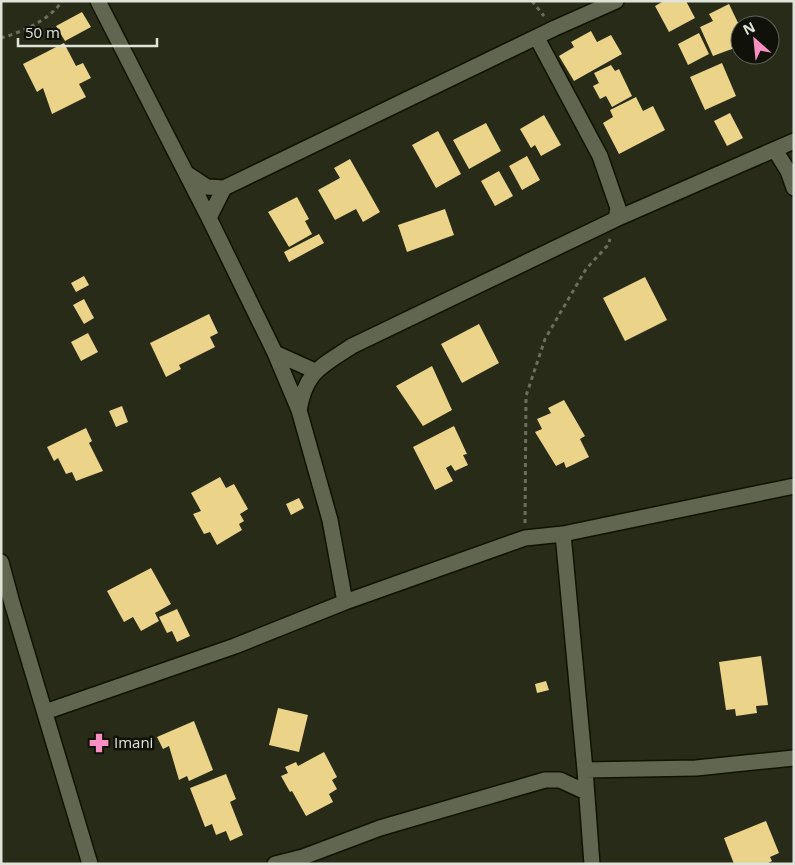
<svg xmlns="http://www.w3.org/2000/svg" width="795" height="865" font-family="'Open Sans',sans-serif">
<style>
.building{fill:#ebd48a}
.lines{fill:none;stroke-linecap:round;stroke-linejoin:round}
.minor-casing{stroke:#101302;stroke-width:18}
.path{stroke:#6b6e5d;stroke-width:3;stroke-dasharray:4 4;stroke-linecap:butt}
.minor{stroke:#616650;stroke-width:15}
.labels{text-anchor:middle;stroke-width:5;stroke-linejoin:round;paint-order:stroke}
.poi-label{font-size:15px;fill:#e0e3d7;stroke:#10120a;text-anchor:start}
</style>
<rect width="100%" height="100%" fill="#272b17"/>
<path class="building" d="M664,1H686L695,18L669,32L655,6Z
M729,4L740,27V46L713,56L700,27L713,21L709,14Z
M82,12L91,27L65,41L56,26Z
M591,31L597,42L611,35L622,54L574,81L559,56L574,47L571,42Z
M699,33L709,54L688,65L678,44Z
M64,43L76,66L83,63L91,78L79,84L86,97L52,114L43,88L37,92L23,64Z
M722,63L736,96L705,110L690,77Z
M611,65L615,71L619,69L632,96L612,107L606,96L600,99L593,86L599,83L594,73Z
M636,97L643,111L653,106L665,130L619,154L603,123L613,117L610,110Z
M730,113L743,138L727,146L714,121Z
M544,115L561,145L541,156L535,145L531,148L520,129Z
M486,123L501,151L469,169L453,140Z
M438,131L461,174L436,188L412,145Z
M527,156L540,180L522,190L509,166Z
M350,159L380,212L363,222L356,209L335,220L318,190L340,178L334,168Z
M499,171L513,196L495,206L481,181Z
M297,197L309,219L305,221L312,234L289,247L268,212Z
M445,209L454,235L407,252L398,225Z
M319,234L324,243L289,262L284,252Z
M84,276L89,285L76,292L71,283Z
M645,277L667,320L625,341L603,298Z
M84,299L94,318L84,324L73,305Z
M209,314L218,333L210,337L215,347L179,365L181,369L166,377L150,343Z
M479,324L499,363L462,383L441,344Z
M88,333L98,352L81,361L71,342Z
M432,366L452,410L423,426L396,386Z
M564,400L585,436L580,439L589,457L566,468L564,462L556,466L535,432L542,429L537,419L551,413L548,408Z
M122,406L128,422L116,427L109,411Z
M454,426L467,454L463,455L468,465L455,471L451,465L446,468L453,481L435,490L413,447Z
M86,428L92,441L89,443L103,471L76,481L72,472L66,474L58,458L54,461L47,447Z
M220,477L226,488L234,484L248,509L240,514L244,521L239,524L242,530L217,545L210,532L204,534L193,514L201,511L191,493Z
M299,498L304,508L291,515L286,504Z
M151,568L171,604L155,613L159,621L141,631L133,617L124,622L107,591Z
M177,609L190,636L177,642L172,631L167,633L159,617Z
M761,656L768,705L756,706L757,713L736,716L735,709L726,710L719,662Z
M546,681L549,690L537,693L535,684Z
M278,708L308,715L299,752L269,745Z
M194,721L213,770L189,781L187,776L179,780L169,746L163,749L157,737Z
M324,752L337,777L332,780L337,789L329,794L333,802L306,816L292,791L290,792L281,776L288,773L285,767L296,762L298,766Z
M226,774L236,799L230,802L243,835L230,841L226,831L216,835L212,824L205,827L190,788Z
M766,821L779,853L770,857L772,861L766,864H734L724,838Z"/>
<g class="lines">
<defs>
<path id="minor" d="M98,1L209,218L275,353L299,410L330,520L345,602
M537,38L600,156L618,208L616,219
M775,150L788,171L794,188
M189,175L207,187L224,188L555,28L616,1
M209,218L224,188
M275,353L315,371
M299,410C306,371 321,367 352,346L616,219L794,141
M563,534L585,770L592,864
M1,562L12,603L90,864
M45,712L235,646L345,602L525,538L563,534L794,486
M585,770L696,768L794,758
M275,864L303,857L380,828L545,780H560L586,792"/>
</defs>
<use href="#minor" class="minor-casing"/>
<path class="path" d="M532,1L544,16
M1,38C22,32 50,20 62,1
M525,523L526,396L545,339L586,269L608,245L610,239"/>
<use href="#minor" class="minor"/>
</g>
<defs>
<symbol id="pharmacy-bare" viewBox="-9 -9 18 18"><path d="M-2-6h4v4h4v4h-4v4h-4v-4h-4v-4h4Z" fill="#fc8fc1" stroke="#10120a" stroke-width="2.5" paint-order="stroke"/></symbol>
</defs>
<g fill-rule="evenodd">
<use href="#pharmacy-bare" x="85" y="729" width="28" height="28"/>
</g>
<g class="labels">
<g class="poi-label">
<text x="114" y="748">Imani</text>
</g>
</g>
<rect width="795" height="865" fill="none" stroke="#e0e3d7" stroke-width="5"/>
<g transform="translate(755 40) rotate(333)"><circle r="24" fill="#10120a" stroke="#63665c"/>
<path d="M0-4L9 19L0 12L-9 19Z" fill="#fc8fc1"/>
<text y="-8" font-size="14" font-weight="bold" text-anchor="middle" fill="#e0e3d7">N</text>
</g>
<path d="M18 38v8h139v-8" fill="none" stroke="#e0e3d7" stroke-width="2.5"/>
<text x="25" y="38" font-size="15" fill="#e0e3d7" stroke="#10120a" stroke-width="4" paint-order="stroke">50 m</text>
</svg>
